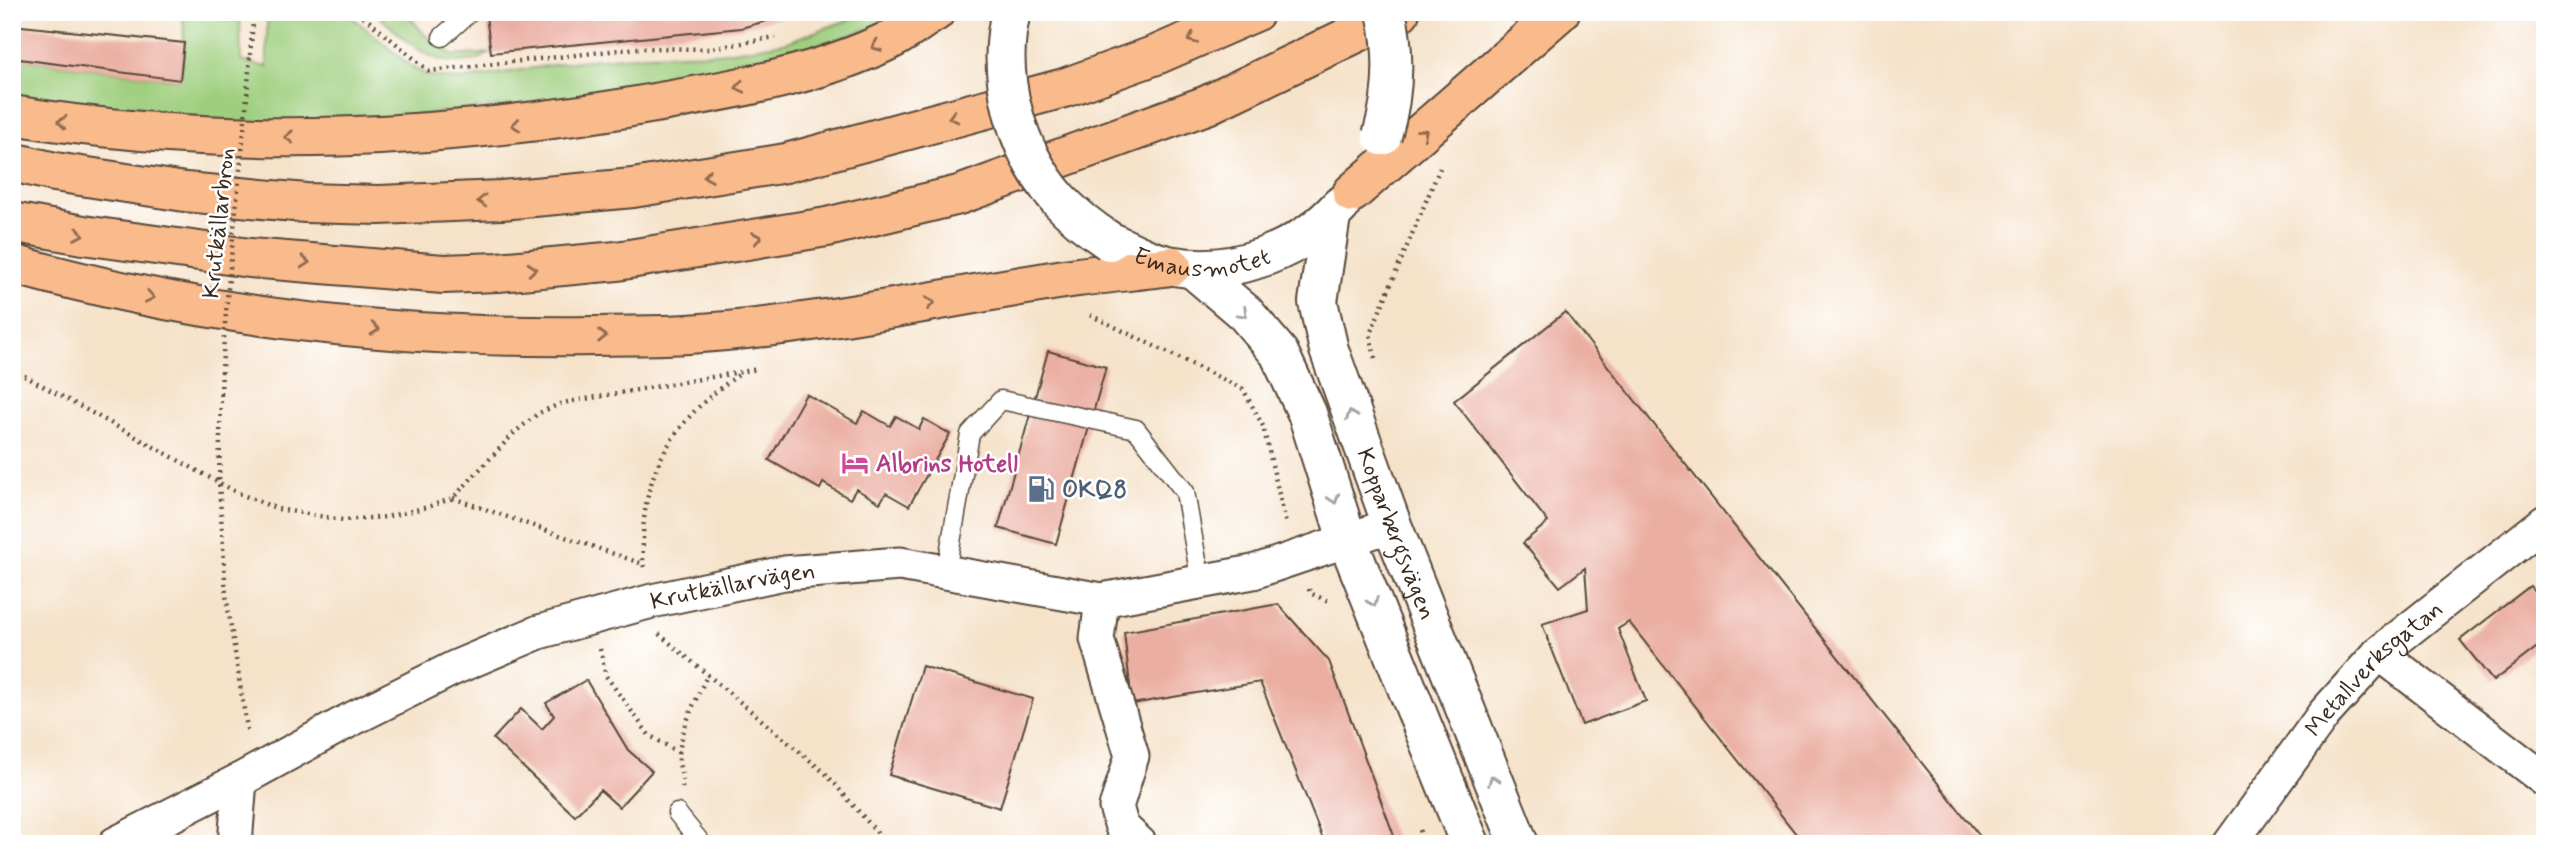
<svg xmlns="http://www.w3.org/2000/svg" width="2557" height="856" font-family="Mynerve,sans-serif">
<style>
.green{fill:#9fcf7e;stroke:#6d7c4e;stroke-width:2}
.building{fill:#ebafa2}
.lines{fill:none;stroke-linecap:round;stroke-linejoin:round}
.service-casing{stroke:#574638;stroke-width:21}
.minor-casing{stroke:#574638;stroke-width:37}
.tertiary-casing{stroke:#574638;stroke-width:42}
.motorway-casing{stroke:#574638;stroke-width:42}
.path{stroke:#574638;stroke-width:4.5;stroke-dasharray:2 5;stroke-linecap:butt}
.service{stroke:#fff;stroke-width:18}
.minor{stroke:#fff;stroke-width:33}
.tertiary{stroke:#fff;stroke-width:38}
.motorway{stroke:#fabb8c;stroke-width:38}
.tertiary-bridge-casing{stroke:#574638;stroke-width:42;stroke-linecap:butt}
.path-bridge{stroke:#574638;stroke-width:4.5;stroke-dasharray:2 5;stroke-linecap:butt}
.tertiary-bridge{stroke:#fff;stroke-width:38}
.oneway{stroke:#916b50}
.oneway2{stroke:#a79f9a}
.labels{text-anchor:middle;stroke-width:5;stroke-linejoin:round;paint-order:stroke}
.street-label{font-size:24px;fill:#3b2a1e;stroke:#fff}
.hotel-label{font-size:24px;font-weight:bold;fill:#b23c85;stroke:#fff;text-anchor:start}
.service-label{font-size:24px;font-weight:bold;fill:#4e5e75;stroke:#fff;text-anchor:start}
</style>
<rect width="100%" height="100%" fill="#fff"/>
<filter id="ink" filterUnits="userSpaceOnUse"><feTurbulence type="fractalNoise" baseFrequency=".0143" numOctaves="2"/><feDisplacementMap in="SourceGraphic" scale="14" xChannelSelector="R" yChannelSelector="G"/><feConvolveMatrix kernelMatrix="1 2 1 2 8 2 1 2 1" color-interpolation-filters="sRGB"/></filter>
<filter id="wash" filterUnits="userSpaceOnUse"><feTurbulence type="fractalNoise" baseFrequency=".00686" numOctaves="4" result="noise"/><feDisplacementMap in="SourceGraphic" scale="28" xChannelSelector="R" yChannelSelector="G"/><feGaussianBlur stdDeviation="1.57" result="paint"/><feColorMatrix in="noise" values="0 0 0 0 0 0 0 0 0 0 0 0 0 0 0 0 0 1.4 0 .05"/><feComposite in="paint" operator="in"/></filter>
<g filter="url(#wash)">
<rect width="100%" height="100%" fill="#f5e2c9"/>
<path class="green" d="M183,12H240L241,61L267,67V12H346L413,68L429,76L460,80L578,61L648,55L719,53L784,43L870,12H900L870,28L782,58L664,89L293,128L12,99V58L180,80L184,43Z
M374,12H406L423,33L453,56L490,53C479,61 472,61 459,62C424,63 401,34 374,12Z"/>
<g id="blocks">
<path class="building" d="M527,12H794L795,13L741,28L491,53L486,16Z
M12,25L184,43L180,80L12,58Z
M1565,312L1986,844H1804L1629,622L1618,629L1646,701L1582,725L1542,624L1588,609L1585,568L1560,587L1523,543L1548,522L1454,401Z
M1048,351L1106,367L1056,544L998,528Z
M806,394L857,423L864,411L890,426L896,416L919,429L924,419L950,434L909,506L886,493L880,503L856,489L850,499L823,483L820,489L769,460Z
M2530,586L2545,605V641L2493,681L2460,640Z
M1278,604L1329,661L1397,844H1325L1260,682L1132,704L1124,632Z
M922,666L1033,699L1000,808L889,775Z
M586,680L628,750L652,771L619,807L600,790L575,816L493,739L521,709L542,729L554,716L546,703Z"/>
</g>
</g>
<g filter="url(#ink)">
<use href="#blocks" fill-opacity="0" stroke="#574638" stroke-width="2"/>
<g class="lines">
<defs>
<path id="service" d="M442,37L470,12
M946,571L970,434L1001,400L1136,429L1185,492L1201,583
M677,813L702,844"/>
<g id="minor">
<path d="M1102,600L1097,639L1132,756L1116,807L1122,827L1140,844"/>
<path d="M2379,653L2545,780"/>
<path id="s1" d="M115,844L240,780L348,721L454,668L539,632L652,601L784,573L900,564L1102,600L1253,572L1392,525"/>
<path d="M235,844L240,780"/>
<path id="s2" d="M2230,844L2324,714L2379,653L2545,522"/>
</g>
<g id="tertiary">
<path id="s3" d="M1331,216L1318,302L1329,350L1392,525L1519,844"/>
<path id="s4" d="M1109,241C1130,251 1152,263 1174,266C1234,276 1300,251 1340,206"/>
<path d="M1192,268L1245,313L1279,353L1307,413L1347,539L1470,844"/>
</g>
<path id="motorway" d="M12,115C233,151 447,141 666,101C742,88 820,74 890,40C905,33 919,21 935,12
M12,162L55,172L185,192L306,203L379,205L501,200L633,188L786,163L1064,88L1156,55L1255,12
M1352,193L1560,12
M12,222L83,235L250,258L443,274L498,272L617,261L827,227L959,195L1207,105L1400,12
M12,264C202,317 398,339 594,336C625,335 657,336 688,334C820,326 948,296 1078,277C1109,273 1141,270 1172,266"/>
</defs>
<use href="#service" class="service-casing"/>
<use href="#minor" class="minor-casing"/>
<use href="#tertiary" class="tertiary-casing"/>
<use href="#motorway" class="motorway-casing"/>
<path class="path" d="M358,12L429,71L639,48L710,49L776,37
M250,55L254,12
M1090,315L1243,389L1263,426L1286,524
M1375,358L1370,334L1440,168
M12,369L238,493L278,509L343,520L386,517L428,507L453,498L515,432L539,413L562,403L758,369
M221,394L219,482L226,595L248,735
M453,498L643,564
M644,567C642,557 643,546 643,535C645,463 681,413 740,374
M1309,589L1310,593L1330,602
M659,634L826,774L887,844
M600,649L606,676L649,735L679,753
M682,788C684,776 678,767 679,755C681,729 696,699 707,676
M1420,830L1425,844"/>
<use href="#service" class="service"/>
<use href="#minor" class="minor"/>
<use href="#tertiary" class="tertiary"/>
<use href="#motorway" class="motorway"/>
<defs>
<path id="tertiary-bridge" d="M1011,12C995,76 1016,151 1059,200C1074,216 1091,229 1109,241
M1382,136C1394,95 1396,54 1386,12"/>
</defs>
<use href="#tertiary-bridge" class="tertiary-bridge-casing"/>
<path class="path-bridge" d="M221,394C225,281 243,168 250,55"/>
<use href="#tertiary-bridge" class="tertiary-bridge"/>
</g>
<defs><path id="oneway-chevron" d="M-2-3.5L2.5 0L-2 3.5" fill="none" stroke-width="1.6" stroke-linecap="round" stroke-linejoin="round" transform="scale(1.75)"/></defs>
<g class="oneway">
<use href="#oneway-chevron" transform="translate(1192 39) rotate(157)"/>
<use href="#oneway-chevron" transform="translate(876 46) rotate(159)"/>
<use href="#oneway-chevron" transform="translate(740 87) rotate(167)"/>
<use href="#oneway-chevron" transform="translate(953 117) rotate(165)"/>
<use href="#oneway-chevron" transform="translate(62 122) rotate(-174)"/>
<use href="#oneway-chevron" transform="translate(516 125) rotate(173)"/>
<use href="#oneway-chevron" transform="translate(1423 133) rotate(-40)"/>
<use href="#oneway-chevron" transform="translate(289 137) rotate(179)"/>
<use href="#oneway-chevron" transform="translate(708 176) rotate(171)"/>
<use href="#oneway-chevron" transform="translate(482 201) rotate(177)"/>
<use href="#oneway-chevron" transform="translate(79 234) rotate(10)"/>
<use href="#oneway-chevron" transform="translate(757 238) rotate(-9)"/>
<use href="#oneway-chevron" transform="translate(305 262) rotate(4)"/>
<use href="#oneway-chevron" transform="translate(532 269) rotate(-5)"/>
<use href="#oneway-chevron" transform="translate(150 297) rotate(11)"/>
<use href="#oneway-chevron" transform="translate(930 303) rotate(-10)"/>
<use href="#oneway-chevron" transform="translate(375 329) rotate(5)"/>
<use href="#oneway-chevron" transform="translate(602 336) rotate(-1)"/>
</g>
<g class="oneway2">
<use href="#oneway-chevron" transform="translate(1243 313) rotate(44)"/>
<use href="#oneway-chevron" transform="translate(1351 415) rotate(-110)"/>
<use href="#oneway-chevron" transform="translate(1334 499) rotate(72)"/>
<use href="#oneway-chevron" transform="translate(1373 602) rotate(68)"/>
<use href="#oneway-chevron" transform="translate(1493 780) rotate(-112)"/>
</g>
</g>
<defs>
<symbol id="hotel-bare" viewBox="-9 -9 18 18"><path d="M-6-4.5h1.5V1H6V5H4.5V3h-9V5H-6ZM-4 0a1.8 1.8 0 1 1 3.6 0ZM.5 0V-2.5h3Q6-2.5 6 0Z" fill="#d1479c" stroke="#fff" stroke-width="2.5" paint-order="stroke"/></symbol>
<symbol id="fuel-bare" viewBox="-9 -9 18 18"><path d="M-5.5-6h7V0h2V4h1.3V-2.5L3-4.5l.8-.8L6-3V5H2.5V1h-1V6h-7ZM-4.2-4.7v3.2H.2V-4.7Z" fill="#5c6f8a" stroke="#fff" stroke-width="2.5" paint-order="stroke"/></symbol>
</defs>
<g fill-rule="evenodd">
<use href="#hotel-bare" x="836" y="444" width="38" height="38"/>
<use href="#fuel-bare" x="1022" y="470" width="38" height="38"/>
</g>
<g class="labels">
<g class="street-label">
<text transform="translate(218 223) rotate(-84)" y="8">Krutkällarbron</text>
<text dy="8" stroke="none"><textPath href="#s4" startOffset="98">Emausmotet</textPath></text>
<text dy="8" stroke="none"><textPath href="#s3" startOffset="332">Kopparbergsvägen</textPath></text>
<text dy="8" stroke="none"><textPath href="#s1" startOffset="674">Krutkällarvägen</textPath></text>
<text dy="8" stroke="none"><textPath href="#s2" startOffset="228">Metallverksgatan</textPath></text>
</g>
<g class="hotel-label">
<text x="876" y="471">Albrins Hotell</text>
</g>
<g class="service-label">
<text x="1062" y="497">OKQ8</text>
</g>
</g>
<rect width="2557" height="856" fill="none" stroke="#fff" stroke-width="42"/>
</svg>
